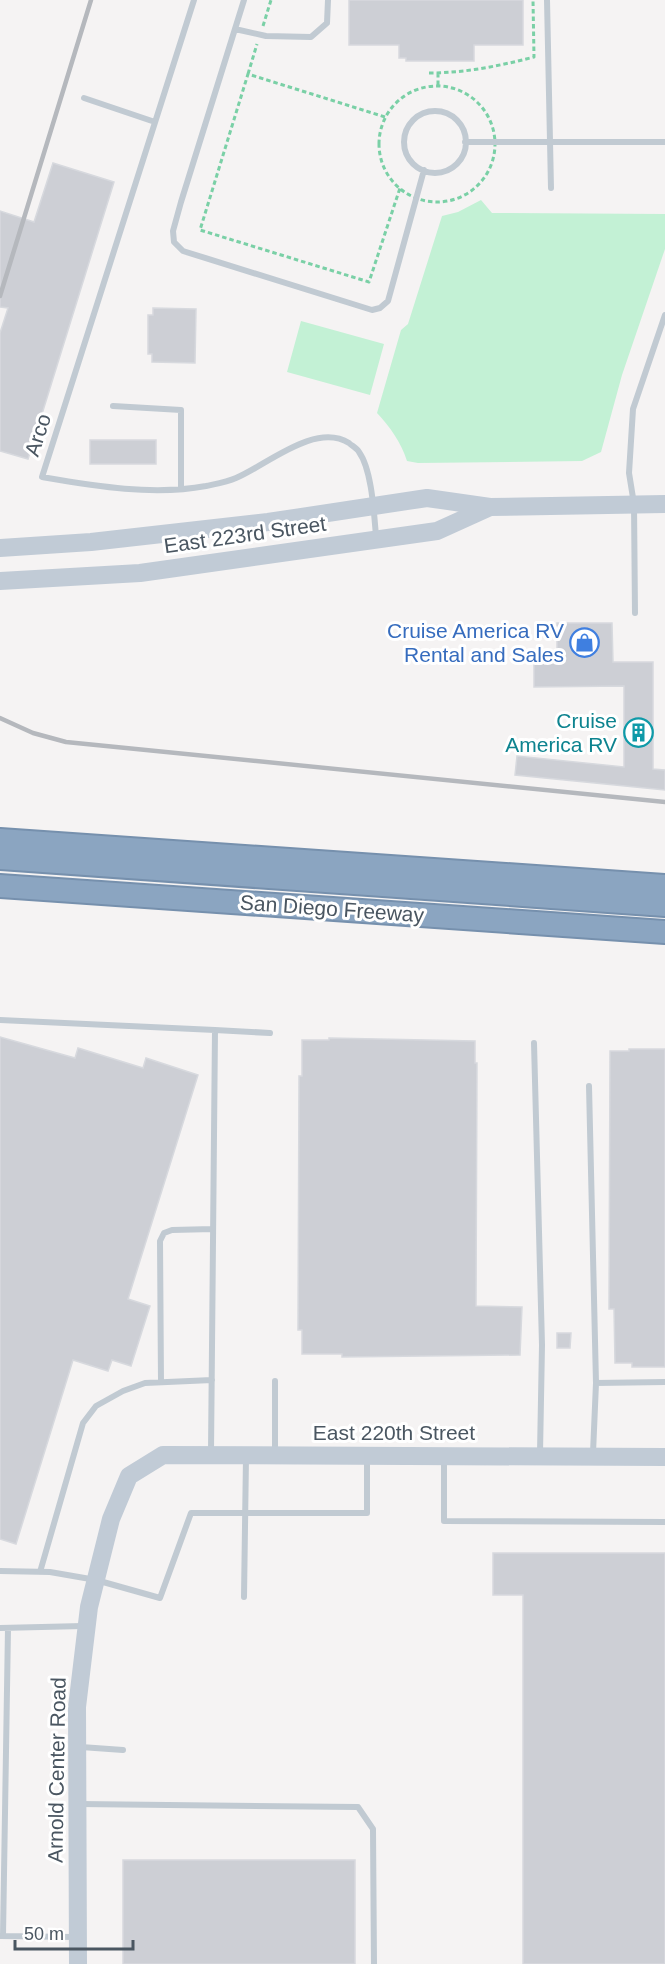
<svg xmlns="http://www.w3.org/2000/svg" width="665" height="1964" font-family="Helvetica,sans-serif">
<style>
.green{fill:#c3f1d5}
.building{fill:#cdcfd5;stroke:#d7d9de;stroke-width:1.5}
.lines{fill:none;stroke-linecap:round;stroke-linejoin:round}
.highway-casing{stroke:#7690ad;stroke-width:26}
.path{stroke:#7ad0a6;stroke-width:3;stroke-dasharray:4.5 3;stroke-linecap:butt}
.lane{stroke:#c1cad2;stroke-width:6}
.secondary{stroke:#c1cbd6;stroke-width:18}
.highway{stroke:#8ba5c1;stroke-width:22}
.rail{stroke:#b5b8bd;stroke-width:4.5}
.labels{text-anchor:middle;stroke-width:6;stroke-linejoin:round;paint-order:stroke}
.street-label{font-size:21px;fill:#4a5661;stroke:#fff}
.shop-label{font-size:21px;fill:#366cbe;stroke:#fff;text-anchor:end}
.culture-label{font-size:21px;fill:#0d838f;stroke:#fff;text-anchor:end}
</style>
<rect width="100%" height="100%" fill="#f5f3f3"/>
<path class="green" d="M481,200L492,213L665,214V249L622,375L601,452L582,461L418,463L407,461C401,442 390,427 377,413L401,330L408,324L442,216L458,212Z
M301,321L384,344L370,395L287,372Z"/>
<path class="building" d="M349,0H523V45H474V61H406V58H399V45H349Z
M53,163L114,182L28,459L0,451V333L8,308L0,307V211L34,222Z
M153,308L196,309L195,363L152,362V354H148V315H153Z
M90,440H156V464H90Z
M557,623H612L613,662H653V769L665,770V790L515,775L517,756L624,767V686L534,687V663H557Z
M0,1037L75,1058L78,1048L143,1068L146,1058L198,1075L128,1299L150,1306L131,1366L112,1360L108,1371L73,1360L16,1544L0,1539Z
M329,1038L475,1041V1063H477L476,1306L522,1307L520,1355L342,1357V1354H302V1330H298L299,1076H302V1040H329Z
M629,1049H665V1367H632V1363H615L614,1309H609L610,1051H629Z
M557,1333H571L570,1348H557Z
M493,1553H665V1964H523V1595H493Z
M123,1860H355V1964H123Z"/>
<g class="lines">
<defs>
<path id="highway" d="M0,840L665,886
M0,858L665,905
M0,886L665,932"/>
</defs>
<use href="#highway" class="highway-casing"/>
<path class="path" d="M263,26L271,0
M429,73C465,73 499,66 534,57L533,0
M438,73V86
M248,74L257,44
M379 144a58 58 0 1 1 116 0a58 58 0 1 1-116 0Z
M385,117L248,74L200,230L369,282L400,188"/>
<path class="lane" d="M194,0L42,477C95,486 153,496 206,486C215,484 227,482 236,478C267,465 315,422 349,443C352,446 357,448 359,452C372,470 374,514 376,536
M244,0L181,202L173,231L174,242L183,251L372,310L380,308L388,301L424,170
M547,0L551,188
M235,29L266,36L311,37L327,23L328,0
M84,98L155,122
M404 142a31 31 0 1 1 62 0a31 31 0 1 1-62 0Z
M465,142H665
M113,406L181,410V488
M635,613L634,504L629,473L633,409L665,315
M0,1020L215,1030L211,1452
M215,1030L270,1033
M534,1043L542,1345L540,1453
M589,1086L596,1383
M161,1382L160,1241L164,1233L172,1230L213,1229
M275,1453V1381
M593,1453L596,1383L665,1382
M444,1457V1521L665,1522
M0,1571L50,1572L96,1580L160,1598L191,1513H367V1458
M40,1572L83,1423L96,1406L123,1391L145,1383L212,1380
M244,1597L246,1457
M0,1628L83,1626
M81,1747L123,1750
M79,1804L358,1807L373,1829L374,1964
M1,1936L74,1937
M3,1936L8,1628"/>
<path class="secondary" d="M0,548L91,542L268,522L427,498L490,507L665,504
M0,581L140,573L437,531L490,507
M78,1964L77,1707L89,1607L111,1519L129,1476L163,1455L665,1457"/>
<use href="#highway" class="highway"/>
<path class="rail" d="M0,296L91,0
M0,718L33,733L66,742L665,802"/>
</g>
<defs>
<symbol id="shop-ring" viewBox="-11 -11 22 22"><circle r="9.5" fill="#fff" stroke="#3f7fe0" stroke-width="1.5"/><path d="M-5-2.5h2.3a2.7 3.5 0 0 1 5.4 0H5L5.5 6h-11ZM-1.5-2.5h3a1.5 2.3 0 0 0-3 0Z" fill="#3f7fe0"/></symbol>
<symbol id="building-ring" viewBox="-11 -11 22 22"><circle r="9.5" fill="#fff" stroke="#0f9aa8" stroke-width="1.5"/><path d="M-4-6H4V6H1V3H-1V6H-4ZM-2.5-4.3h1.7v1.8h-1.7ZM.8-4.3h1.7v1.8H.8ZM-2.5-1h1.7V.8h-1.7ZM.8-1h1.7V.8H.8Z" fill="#0f9aa8"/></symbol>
</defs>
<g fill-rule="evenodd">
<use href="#shop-ring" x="568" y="626" width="33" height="33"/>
<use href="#building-ring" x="622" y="716" width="33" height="33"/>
</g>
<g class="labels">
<g class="street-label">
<text transform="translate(38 435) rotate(-72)" y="7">Arco</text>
<text transform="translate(245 535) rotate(-8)" y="7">East 223rd Street</text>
<text transform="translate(332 909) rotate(4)" y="7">San Diego Freeway</text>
<text x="394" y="1440">East 220th Street</text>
<text transform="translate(57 1770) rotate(-89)" y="7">Arnold Center Road</text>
</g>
<g class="shop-label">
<text x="564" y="638">Cruise America RV<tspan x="564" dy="24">Rental and Sales</tspan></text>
</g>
<g class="culture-label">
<text x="617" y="728">Cruise<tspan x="617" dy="24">America RV</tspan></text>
</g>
</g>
<path d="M15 1940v9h118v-9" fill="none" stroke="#4a5661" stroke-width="3"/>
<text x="24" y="1940" font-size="18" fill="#4a5661" stroke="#ffffff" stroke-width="4.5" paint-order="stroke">50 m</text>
</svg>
